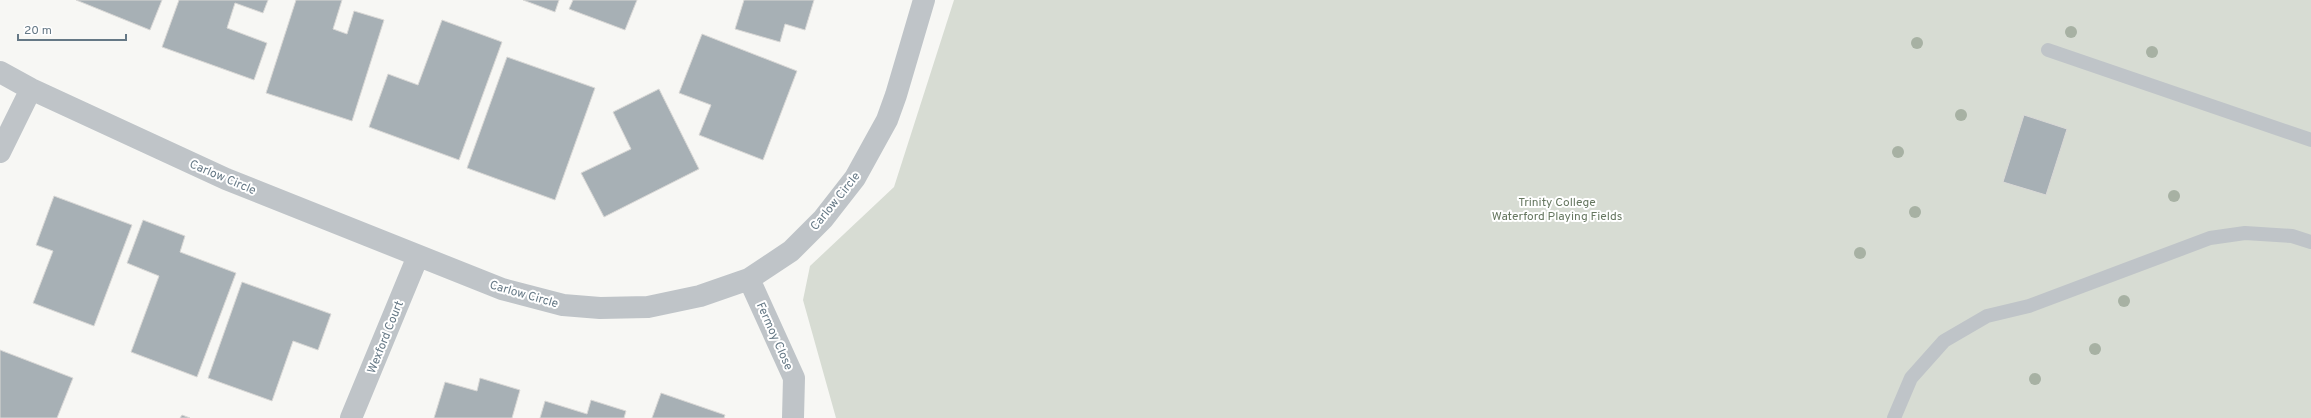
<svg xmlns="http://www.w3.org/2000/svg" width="2311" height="418" font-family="Overpass,sans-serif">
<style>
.green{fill:#d7dcd3}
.building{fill:#a7b0b5;stroke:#d9d8d6}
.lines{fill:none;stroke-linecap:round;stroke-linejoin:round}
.service{stroke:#bfc4c8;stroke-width:14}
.minor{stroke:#bfc4c8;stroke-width:22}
.tree{fill:#a7b1a3}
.labels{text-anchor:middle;stroke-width:4;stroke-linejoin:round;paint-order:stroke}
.street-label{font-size:12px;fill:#657885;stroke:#fff}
.park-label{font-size:12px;fill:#667760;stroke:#fff}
</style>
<rect width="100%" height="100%" fill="#f7f7f4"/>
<path class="green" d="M954,0H2311V418H836L803,300L810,266L894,187Z"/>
<path class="building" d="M76,0H162L150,30Z
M179,0H268L263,13L235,3L227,28L267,43L254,80L162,47Z
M296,0H342L333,29L347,34L354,11L384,20L352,121L266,93Z
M523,0H559L555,12Z
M573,0H637L625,30L569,9Z
M744,0H814L805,30L785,24L780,42L735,29Z
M442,20L502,42L459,160L369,127L388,74L418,85Z
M702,34L797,71L763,160L699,135L711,105L679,93Z
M507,57L595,88L555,200L467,168Z
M659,89L699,169L604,217L581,173L631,149L613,112Z
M2024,115L2067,129L2046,195L2003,182Z
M54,196L132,225L94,326L33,303L53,251L36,245Z
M143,220L185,236L180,252L236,273L197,377L131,352L159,276L127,263Z
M242,282L331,314L318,350L293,341L272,401L208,378Z
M0,350L73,378L57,418H0Z
M480,378L520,390L512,418H434L445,382L477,391Z
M661,393L725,415L724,418H652Z
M591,400L626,411L624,418H540L545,401L587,414Z
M182,415L190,418H180Z"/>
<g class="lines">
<path class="service" d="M2048,50L2311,140
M1894,418L1911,378L1944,341L1987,316L2029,306L2210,238L2245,233L2292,236L2311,242"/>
<path class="minor" d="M0,72L31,89L226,179L502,289L563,305L600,308L648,307L700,296L749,279L791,251L823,219L855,178L887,120L896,95L924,0
M0,152L31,89
M749,279L794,378L793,418
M351,418L418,256"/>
</g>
<g class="tree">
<circle cx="2071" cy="32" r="6"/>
<circle cx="1917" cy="43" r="6"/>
<circle cx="2152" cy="52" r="6"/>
<circle cx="1961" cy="115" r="6"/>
<circle cx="1898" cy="152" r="6"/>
<circle cx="2174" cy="196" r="6"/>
<circle cx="1915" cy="212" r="6"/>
<circle cx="1860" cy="253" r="6"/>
<circle cx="2124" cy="301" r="6"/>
<circle cx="2095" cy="349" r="6"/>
<circle cx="2035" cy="379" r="6"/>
</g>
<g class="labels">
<g class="street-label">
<text transform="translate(223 177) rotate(23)" y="4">Carlow Circle</text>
<text transform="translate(835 201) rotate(-51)" y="4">Carlow Circle</text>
<text transform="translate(524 294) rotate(16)" y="4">Carlow Circle</text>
<text transform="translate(775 336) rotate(66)" y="4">Fermoy Close</text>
<text transform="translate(385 337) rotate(-68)" y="4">Wexford Court</text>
</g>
<g class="park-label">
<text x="1557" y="206">Trinity College<tspan x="1557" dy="14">Waterford Playing Fields</tspan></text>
</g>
</g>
<path d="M18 34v6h108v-6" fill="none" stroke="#657885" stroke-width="2"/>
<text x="24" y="34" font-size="12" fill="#657885" stroke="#ffffff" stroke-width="3" paint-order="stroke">20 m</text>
</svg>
